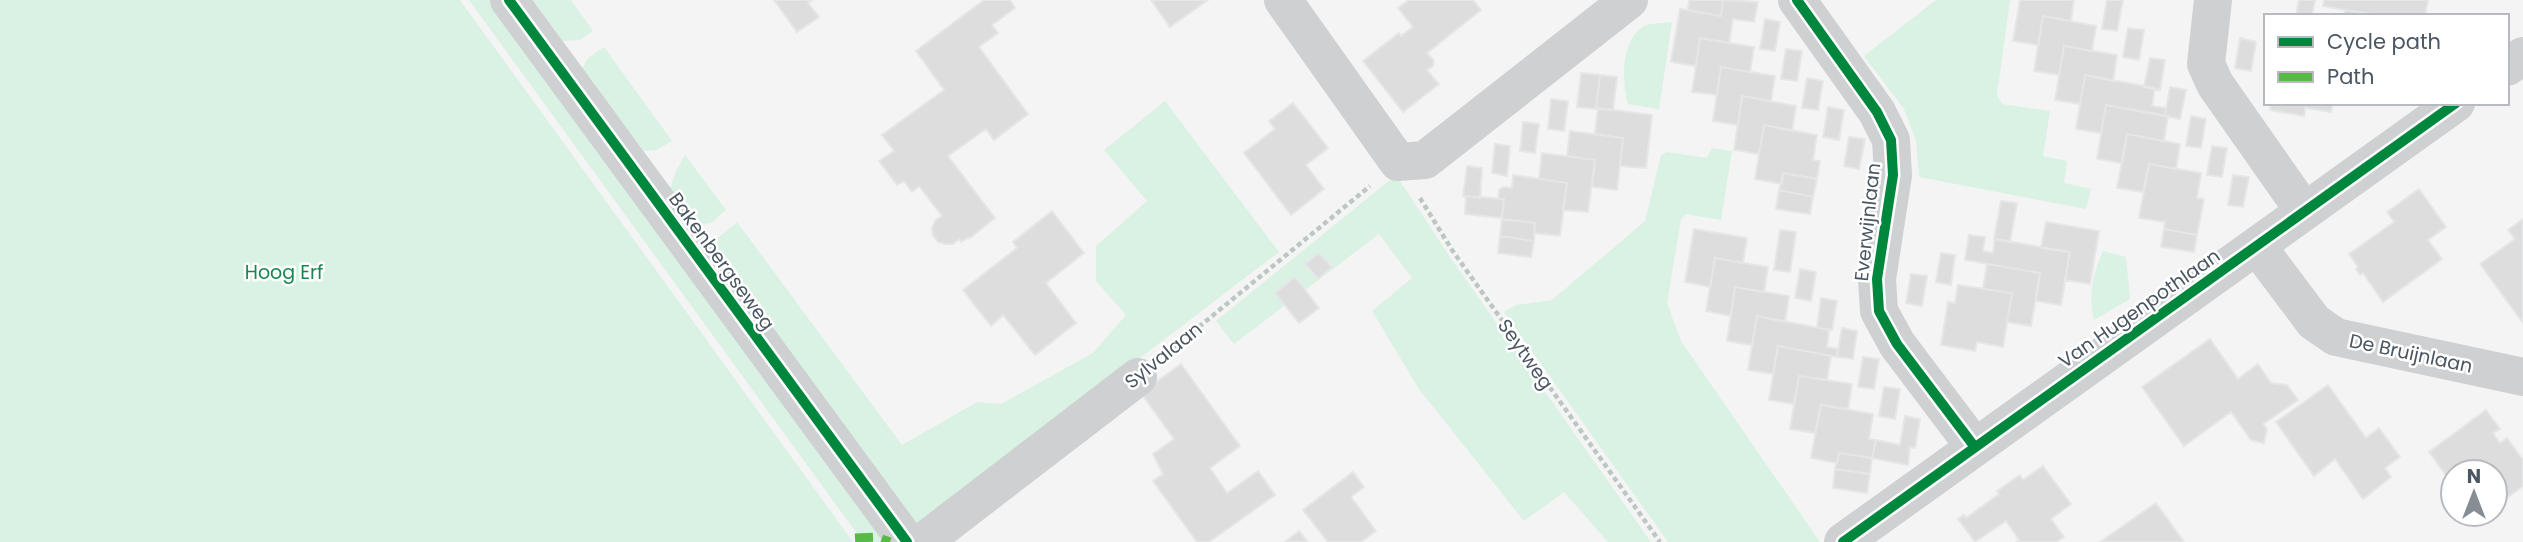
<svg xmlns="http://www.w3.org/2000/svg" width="2523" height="542" font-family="Poppins,sans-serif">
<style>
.green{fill:#d9f2e3}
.building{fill:#ddddde;stroke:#e5e6e7;stroke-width:2}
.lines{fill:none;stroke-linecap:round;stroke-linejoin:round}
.path{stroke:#bcc7c4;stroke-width:4.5;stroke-dasharray:5 3.5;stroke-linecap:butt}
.minor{stroke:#ced0d2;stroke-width:38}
.quiet{stroke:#58b947;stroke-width:9;stroke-dasharray:18 9;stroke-linecap:butt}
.cycleway-casing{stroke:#fff;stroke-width:15}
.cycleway{stroke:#00873e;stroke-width:10}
.labels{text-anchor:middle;stroke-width:5;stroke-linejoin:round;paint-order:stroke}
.street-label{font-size:19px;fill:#4a5661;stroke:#fff}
.park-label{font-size:19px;fill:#17864f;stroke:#fff}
</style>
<rect width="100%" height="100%" fill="#f4f4f4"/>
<path class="green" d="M0,0H460L853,542H0Z
M469,0H491L886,542H863Z
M533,0H571L593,31L580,40L563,41Z
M1936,0H2010L1997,95L2002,104L2050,111L2043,156L2067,161L2064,183L2091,189L2086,209L1919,177L1916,141L1904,109L1864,56Z
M1672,22L1659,109L1628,104C1622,81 1620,41 1644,26C1651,23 1664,23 1672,22Z
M604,47L672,141L656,150L644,151L582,69L588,58Z
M1165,101L1279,252L946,506L913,525L714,250L719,237L737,222L902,445L977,402L1001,404L1093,353L1126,315L1096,281V246L1147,201L1104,150Z
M1712,148L1732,151L1721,220L1686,214L1681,219L1667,303L1681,341L1820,542H1668L1504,312L1516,305L1552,300L1645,221L1661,155L1667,152L1707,158Z
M685,155L726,210L711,223L698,225L670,189L676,171Z
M1396,175L1450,257L1651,542H1608L1564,492L1524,521L1419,389L1372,311L1412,278L1379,234L1234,344L1216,321Z
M2103,251L2126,257L2130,299L2094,320C2088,297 2093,273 2103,251Z"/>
<path class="building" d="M774,0H812L808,3L819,17L797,32Z
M984,0H1010L1015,8L992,25L998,33L979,47L1028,114L994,140L986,129L948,156L995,218L970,238L969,237L961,242L959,239L953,244H945L938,242L933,235L932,228L935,221L942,216L919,186L912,192L904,181L897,185L879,161L894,151L882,135L944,90L916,51Z
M1151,0H1208L1170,27Z
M1409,0H1473L1481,10L1427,53L1434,61L1433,66L1427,70L1439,84L1403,112L1363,61L1399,33L1401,36L1413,27L1398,8Z
M1689,0H1723L1721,16L1688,10Z
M1723,0L1758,2L1754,22L1733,19L1729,43L1700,38L1696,66L1671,62L1680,9L1721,16Z
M2020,0H2074L2071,21L2043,16L2038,45L2013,41Z
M2107,0H2123L2117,31L2102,29Z
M2299,0H2315L2312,16H2296Z
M2324,0H2428L2425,16H2386L2345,10L2323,6Z
M2345,10L2386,16H2344Z
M2043,16L2096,26L2092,51L2064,46L2059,75L2034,71Z
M1765,19L1780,22L1775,51L1760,49Z
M2128,28L2144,30L2139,60L2123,57Z
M1700,38L1754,47L1750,72L1721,67L1717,95L1692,92Z
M2240,38L2256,42L2251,71L2235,68Z
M2064,46L2117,55L2113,81L2085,75L2080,104L2055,100Z
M1786,49L1802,51L1797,81L1781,79Z
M2150,58L2165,60L2160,90L2144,87Z
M1721,67L1775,76L1771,101L1742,96L1738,125L1713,121Z
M1581,73L1600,75L1596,109L1577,107Z
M1600,75L1617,77L1613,110L1596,109Z
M2085,75L2155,88L2152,106L2166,108L2165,116L2106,105L2101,133L2076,129Z
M1807,78L1823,81L1818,110L1802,108Z
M2170,87L2186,90L2180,119L2165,116Z
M1742,96L1796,106L1792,131L1764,125L1759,154L1734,150Z
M1551,99L1568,101L1564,131L1548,129Z
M1293,103L1328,148L1306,165L1324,189L1291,215L1244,153L1275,129L1269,121Z
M2271,103H2306L2304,116L2270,110Z
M2306,103H2333L2331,112L2306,108Z
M2106,105L2168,116L2164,141L2127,134L2122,163L2097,159Z
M1828,107L1844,110L1839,140L1823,137Z
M1598,108L1652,115L1646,168L1620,166L1623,138L1595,134Z
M2191,116L2206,119L2201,148L2186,146Z
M1523,122L1539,124L1535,153L1520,151Z
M1764,125L1817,135L1813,160L1820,161L1817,179L1783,173L1782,184L1755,179Z
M1570,131L1623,138L1617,190L1592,187L1595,160L1567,156Z
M2127,134L2180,144L2176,169L2149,164L2143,192L2117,188Z
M1849,137L1865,139L1859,169L1844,166Z
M1495,144L1510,146L1507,176L1492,173Z
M2212,146L2227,148L2222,177L2207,175Z
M1542,153L1595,160L1588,212L1563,210L1567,183L1539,179Z
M2149,164L2201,173L2197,198L2204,199L2197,235L2164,229L2165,222L2139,218Z
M1467,166L1482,168L1480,198L1463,196Z
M1783,173L1817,179L1813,197L1779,190Z
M1513,175L1567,183L1560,236L1534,233L1535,223L1502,219L1504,199H1498L1499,190L1504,187L1512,188Z
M2233,175L2249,177L2243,207L2228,205Z
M2419,189L2446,227L2428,240L2442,259L2383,302L2363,273L2360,275L2356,269L2358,267L2349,254L2394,222L2387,212Z
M1779,190L1813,197L1810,214L1776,209Z
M1466,196L1504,199L1502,218L1465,214Z
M2001,201L2017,203L2010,242L1994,239Z
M1052,211L1084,253L1046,283L1076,323L1035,355L1003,315L991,326L963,290L1017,248L1013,242Z
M1502,219L1535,223L1534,241L1500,236Z
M2523,219V323L2480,264L2515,239L2508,230Z
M2046,222L2099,231L2090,284L2065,280L2070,252L2041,248Z
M1694,229L1747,238L1743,263L1715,258L1710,287L1685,282Z
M2164,229L2197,235L2194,252L2161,247Z
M1780,230L1796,232L1790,272L1774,270Z
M1969,235L1985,237L1983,251L1993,253L1995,239L2070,252L2061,305L2036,301L2040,273L1965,260Z
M1500,236L1534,241L1531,257L1498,253Z
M1319,253L1332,267L1318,279L1305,264Z
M1941,253L1955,255L1951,285L1936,282Z
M1715,258L1768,267L1764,292L1735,287L1731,316L1706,311Z
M1987,264L2040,273L2031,326L2007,322L2012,293L1983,289Z
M1800,269L1816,272L1811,301L1795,298Z
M1911,274L1927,276L1922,306L1906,303Z
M1295,277L1319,308L1299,323L1275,293Z
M1958,285L2012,293L2003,347L1977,342L1975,351L1941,345L1948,302L1955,303Z
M1735,287L1789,296L1785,322L1757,316L1752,345L1727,341Z
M1821,298L1837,301L1832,330L1817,328Z
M1757,316L1829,330L1827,347L1838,349L1837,357L1778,346L1773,374L1748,370Z
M1842,328L1857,331L1853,359L1837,357Z
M2210,339L2238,379L2258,364L2271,383L2287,385L2298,400L2263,424L2267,429L2264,443L2251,440L2231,412L2184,446L2142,387Z
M1778,346L1831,356L1827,380L1799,376L1794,404L1769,400Z
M1863,357L1879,359L1874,389L1858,387Z
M1181,364L1240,446L1210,468L1227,493L1258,471L1275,495L1209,542H1197L1153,481L1163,474L1153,454L1174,439L1141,393Z
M1799,376L1852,384L1848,409L1821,405L1815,433L1790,429Z
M2328,385L2366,438L2379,428L2400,457L2385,468L2391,477L2363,499L2335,459L2314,476L2276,422Z
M1884,387L1900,389L1895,419L1879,416Z
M1821,405L1873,414L1869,439L1876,440L1872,458L1839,453L1837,463L1811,458Z
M2486,410L2500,429L2493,433L2500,443L2507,438L2523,460V486L2495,507V472H2453V485L2429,452Z
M1905,416L1920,419L1915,448L1910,447L1908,465L1872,458L1876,440L1900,445Z
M1839,453L1872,458L1870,474L1835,469Z
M2043,466L2071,504L2051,519L2064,537L2056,542H2016L2019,540L2006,521L1975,542L1958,519L1964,515L1966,518L1999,494L1997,491L2020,475L2023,480Z
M1835,469L1870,474L1867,493L1833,488Z
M1353,472L1364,487L1351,497L1376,531L1361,542H1328L1303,510Z
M2156,503L2184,542H2100Z
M1299,531L1308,542H1285Z"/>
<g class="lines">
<path class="path" d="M1420,198L1452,250L1660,542
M1166,354L1370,186"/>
<path class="minor" d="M509,0L907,542
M1283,0L1398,162L1425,160L1629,0
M1797,0L1877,112L1891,140L1893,175L1877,279L1879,311L1897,344L1974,446
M2213,0L2206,64L2215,84L2304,211
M2507,67L2523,56
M2257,246L2314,322L2336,337L2523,377
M923,542L1138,377
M1843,542L2456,103"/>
<path class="quiet" d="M855,538L876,537L890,542"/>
<defs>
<path id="cycleway" d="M509,0L907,542
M1797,0L1877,112L1891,140L1893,175L1877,279L1879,311L1897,344L1974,446
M1843,542L2456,103"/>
</defs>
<use href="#cycleway" class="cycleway-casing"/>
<use href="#cycleway" class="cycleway"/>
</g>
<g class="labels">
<g class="street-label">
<text transform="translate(1867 222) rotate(-84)" y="7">Everwijnlaan</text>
<text transform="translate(722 261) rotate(54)" y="7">Bakenbergseweg</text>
<text transform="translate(2139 308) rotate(-35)" y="7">Van Hugenpothlaan</text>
<text transform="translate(2411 353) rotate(12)" y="7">De Bruijnlaan</text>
<text transform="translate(1526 354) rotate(55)" y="7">Seytweg</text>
<text transform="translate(1163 355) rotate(-39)" y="7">Sylvalaan</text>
</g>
<g class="park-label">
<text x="284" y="279">Hoog Erf</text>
</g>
</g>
<rect x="2264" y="14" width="245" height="91" fill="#ffffff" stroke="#b7bbc0" stroke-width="2"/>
<rect x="2278" y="37" width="35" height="10" fill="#00873e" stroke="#b7bbc0" stroke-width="2"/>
<text x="2327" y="49" font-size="21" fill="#4a5661">Cycle path</text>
<rect x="2278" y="72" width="35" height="10" fill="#58b947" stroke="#b7bbc0" stroke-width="2"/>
<text x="2327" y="84" font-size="21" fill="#4a5661">Path</text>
<g transform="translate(2474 493)"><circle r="33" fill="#ffffff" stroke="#b7bbc0" stroke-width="2"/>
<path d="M0-5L12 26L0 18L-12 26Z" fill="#868d94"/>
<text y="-10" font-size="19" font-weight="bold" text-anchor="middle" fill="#4a5661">N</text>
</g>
</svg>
